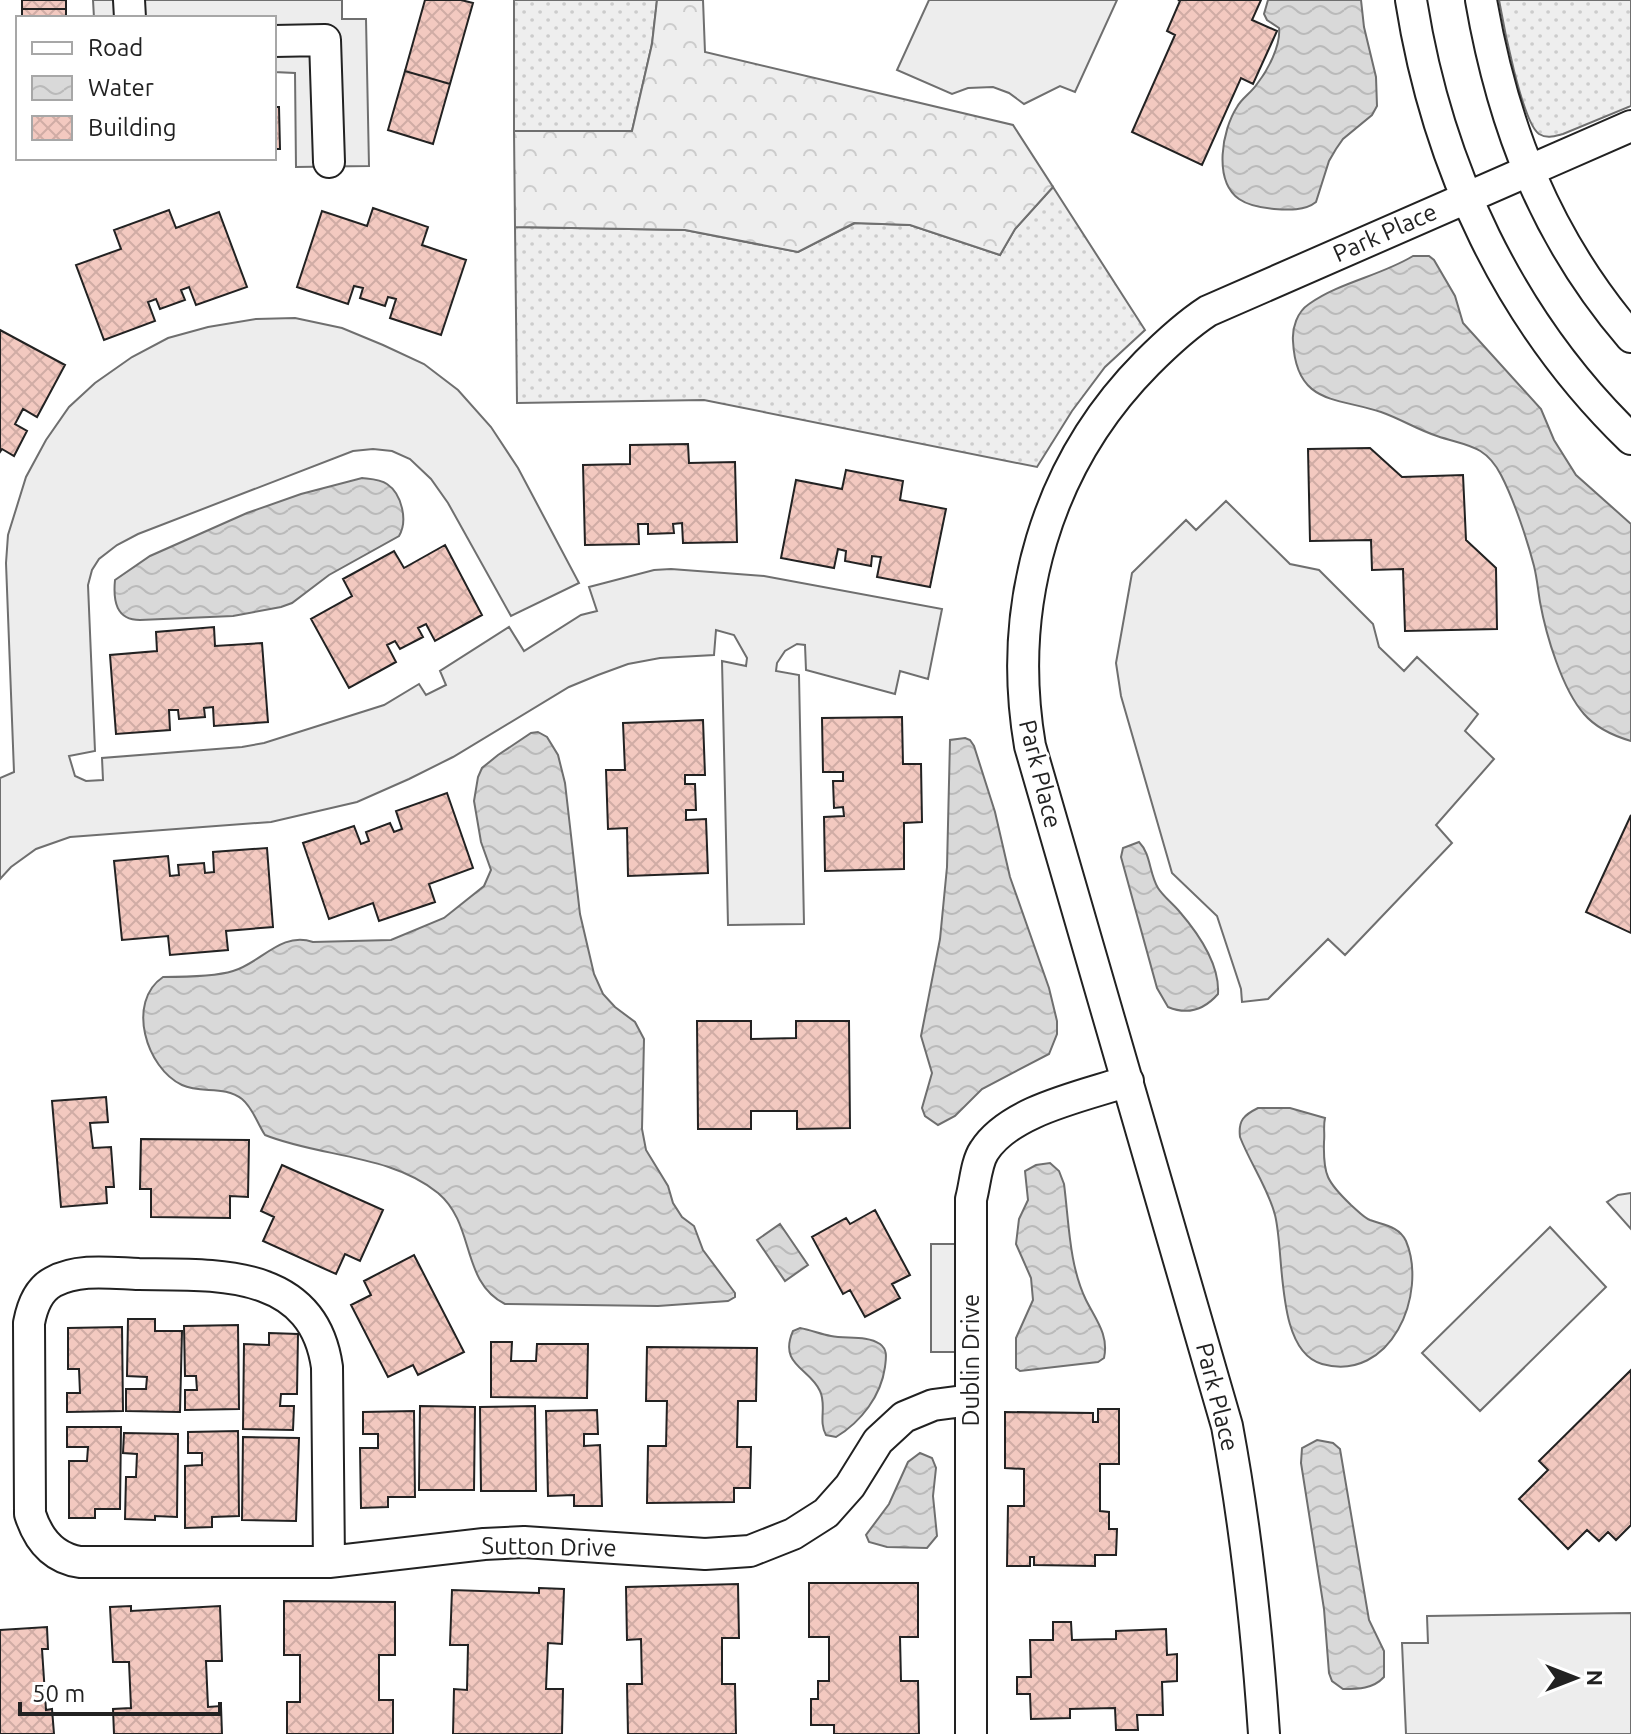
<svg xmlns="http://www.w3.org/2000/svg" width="1631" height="1734" font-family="Ubuntu,sans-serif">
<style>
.grass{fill:url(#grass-dots);stroke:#6f6f6f;stroke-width:2}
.forest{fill:url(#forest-crowns);stroke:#6f6f6f;stroke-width:2}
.parking{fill:#ededed;stroke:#6f6f6f;stroke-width:2}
.water{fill:url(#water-waves);stroke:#6f6f6f;stroke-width:2}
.building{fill:url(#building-cross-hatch);stroke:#222;stroke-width:2}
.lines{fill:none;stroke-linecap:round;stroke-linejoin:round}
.minor-casing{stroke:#222;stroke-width:34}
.minor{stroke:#fff;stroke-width:30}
.labels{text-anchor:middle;stroke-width:6;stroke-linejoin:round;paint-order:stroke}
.street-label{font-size:24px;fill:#222;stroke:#fff}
</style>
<defs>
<pattern id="grass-dots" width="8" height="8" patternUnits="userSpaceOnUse" patternTransform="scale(2)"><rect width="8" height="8" fill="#eee"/><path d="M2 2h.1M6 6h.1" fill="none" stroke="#ccc" stroke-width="1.8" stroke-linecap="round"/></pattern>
<pattern id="forest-crowns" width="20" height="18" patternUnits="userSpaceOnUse" patternTransform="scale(2)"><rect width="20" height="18" fill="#eee"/><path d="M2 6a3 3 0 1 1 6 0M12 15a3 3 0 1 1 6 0" fill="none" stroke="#ccc"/></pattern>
<pattern id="water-waves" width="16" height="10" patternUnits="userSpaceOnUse" patternTransform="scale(2)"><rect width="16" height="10" fill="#d9d9d9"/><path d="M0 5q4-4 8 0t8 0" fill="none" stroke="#bababa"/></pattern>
<pattern id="building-cross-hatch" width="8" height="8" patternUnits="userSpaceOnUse" patternTransform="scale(2)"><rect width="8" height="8" fill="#f3c9c0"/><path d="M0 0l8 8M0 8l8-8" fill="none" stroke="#d0aca5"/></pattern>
</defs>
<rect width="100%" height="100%" fill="#fff"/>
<path class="grass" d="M514,0H657L652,44L632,131H514Z
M1499,0H1631V106L1563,134C1555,136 1547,139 1539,134C1522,122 1503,23 1499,0Z
M1053,187L1145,330L1105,367L1072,411L1037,467L704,400L517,403L515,227L685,230L798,252L855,223L910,225L1000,255L1015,229Z"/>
<path class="forest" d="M657,0H703L705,52L1013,125L1053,187L1015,229L1000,255L910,225L854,223L798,252L685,230L515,227L514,131H632L652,44Z"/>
<path class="parking" d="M93,0H342V19H366L369,166L296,167L295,73L274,72V18H94Z
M929,0H1117L1075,92L1060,86L1024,104L1009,93L993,87L968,88L952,94L897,70Z
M295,318L342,328L383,345L424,364L458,390L491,427L518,468L579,583L511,616L448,503L431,479L410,459L392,451L373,449L353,451L138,534L117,545L99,559L92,570L88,585L95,751L69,756L75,776L86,781L103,780L102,758L242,747L264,743L384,705L419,684L426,695L446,685L440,671L509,627L524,651L581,615L597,611L589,587L654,570L671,569L764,576L942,609L928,679L900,671L895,694L806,670L805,645L797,644L785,651L777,663L776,671L799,675L804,924L728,925L722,661L746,666L747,658L734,635L716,630L714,655L660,658L628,664L598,675L569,687L453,757L409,779L357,802L271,822L70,837L36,849L11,867L0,879V778L14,772L6,563L8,535L26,477L46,440L69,407L95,383L132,357L168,338L208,327L256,319Z
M1226,501L1290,564L1319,570L1373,624L1379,647L1404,671L1417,657L1478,714L1465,731L1494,759L1436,825L1452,843L1345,955L1328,939L1268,999L1242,1002L1241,989L1217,916L1172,873L1121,696L1116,663L1132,573L1186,520L1196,530Z
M1631,1193V1229L1607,1202L1618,1195Z
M1550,1227L1606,1287L1480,1411L1422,1353Z
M931,1244H983V1352H931Z
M1631,1613V1734H1406L1402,1643H1428L1427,1616Z"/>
<path class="water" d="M1268,0H1361L1364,27L1376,77L1377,106L1372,115L1343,139L1336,149L1329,161L1316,202C1305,211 1288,210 1274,209C1263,208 1249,206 1239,199C1213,180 1222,130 1237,107C1242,98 1251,93 1257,84C1268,70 1281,45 1279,28L1267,20L1264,14Z
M1413,256H1429L1434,260L1455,296L1463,323L1541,409L1554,440L1576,475L1631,524V741C1614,736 1596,728 1584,714C1562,689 1546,635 1540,602C1538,590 1537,578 1534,566C1527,539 1514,500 1501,475C1485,444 1466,446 1437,436C1418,430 1401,419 1381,412C1336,397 1296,405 1293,341C1292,328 1297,312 1309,304C1340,282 1380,276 1413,256Z
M362,478C370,479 380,479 387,484C402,494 408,521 399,536L329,575L292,603L281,607L233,616L140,620C116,620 113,601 115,580L150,556L247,513L301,494Z
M538,732L547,737L558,755L565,783L580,914L594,974L603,994L615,1007L635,1022L644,1039L642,1129L646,1150L668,1186L673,1203L682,1217L694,1226L703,1250L735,1293V1297L728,1301L658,1306L505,1304C460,1281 476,1225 438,1193C390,1154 319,1157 265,1135C257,1123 253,1108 242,1099C224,1085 201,1094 182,1085C146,1068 126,1002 163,977C183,977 214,977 233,971C261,963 281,931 313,942L391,940L444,918L484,886L491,870L481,842L474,801L478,777L482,768L498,755L531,733Z
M965,738L970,740L974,746L995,812L1010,877L1049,988L1057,1021V1034L1049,1054L982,1089L955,1116L938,1125L925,1116L922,1108L932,1073L921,1036L940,939L947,867L950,740Z
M1139,842C1151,854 1149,873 1158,888C1163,896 1172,903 1179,911C1198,933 1220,964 1218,994C1204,1010 1187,1015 1168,1007L1157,988L1121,857L1123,848Z
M1258,1108H1290L1325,1118C1323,1127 1325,1133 1324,1142C1323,1175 1327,1182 1351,1205C1357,1210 1363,1217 1370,1220C1383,1225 1399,1226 1406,1241C1428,1294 1391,1383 1322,1364C1275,1351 1285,1254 1275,1215C1268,1188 1250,1163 1240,1137C1238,1120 1244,1115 1258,1108Z
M1050,1163L1059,1171L1064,1184C1069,1222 1069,1265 1086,1300C1096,1320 1109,1335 1104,1358L1098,1362L1020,1371L1016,1368V1338L1033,1300L1031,1278L1016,1244L1019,1219L1028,1200L1025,1171L1036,1165Z
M780,1224L808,1265L785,1281L757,1240Z
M800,1328C811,1330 820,1334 831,1336C846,1339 867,1335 880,1344C888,1350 886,1358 885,1367C881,1396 861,1422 836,1437L826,1435C818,1421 827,1406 820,1391C810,1368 778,1365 793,1331Z
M1317,1440L1333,1443L1340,1449L1369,1620L1384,1651V1677C1373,1689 1358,1689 1343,1689L1332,1681L1329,1673L1324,1609L1301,1463L1302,1448Z
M920,1453L932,1458L936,1468L933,1496L937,1536L927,1548L887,1547L869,1542L866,1535L889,1504L908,1462Z"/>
<path class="building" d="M22,0H66V9H22Z
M425,0H461L473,3L450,84L405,71Z
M1178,0H1261L1252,20L1277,31L1253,84L1241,78L1202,165L1132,132L1175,35L1167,31L1180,1Z
M22,9H66V18H22Z
M405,71L450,84L433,144L388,130Z
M274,107H279L280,149H274Z
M373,208L428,227L422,245L466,260L441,335L390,318L396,299L388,297L385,306L360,298L363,288L354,286L348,304L297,287L322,211L367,226Z
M169,210L176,228L219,212L247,287L196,305L189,287L181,290L185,300L160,309L156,299L148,302L155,321L104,340L76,265L121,249L114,230Z
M0,330L65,365L37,417L23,409L15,424L27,431L14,456L2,449L0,452Z
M688,444L689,463L735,462L737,542L683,543L682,523L673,524L674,533L648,534V524H638L639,544L585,545L583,465L630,464V445Z
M1370,448L1402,477L1463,475L1466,540L1496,568L1497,629L1405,631L1403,569L1372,570L1371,540L1310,541L1308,449Z
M846,470L903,481L900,500L946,509L930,587L877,577L881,557L872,556L871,566L845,561L846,551L838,549L834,568L781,558L796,480L842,489Z
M445,545L482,615L435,641L426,624L418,628L423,637L400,649L395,641L387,645L396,662L349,688L311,619L352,596L343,579L394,551L404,568Z
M214,627L215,646L262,643L268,722L214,726L213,707L204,708L205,717L179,719L178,710H169L170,730L116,734L110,655L157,651L156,632Z
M902,717L903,764H921L922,822L904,823V869L825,871L824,817L844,816L843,807L834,808L833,781H843V772H823L822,718Z
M703,720L705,775H685V784H695L696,810H686V820L706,819L708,873L628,876L627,828L608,829L606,770H625L623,723Z
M447,793L473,868L429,884L435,902L379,921L373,903L329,919L303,843L354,826L361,844L369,841L366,832L390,823L394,832L402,829L396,811Z
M1631,815V933L1586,912Z
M267,848L273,927L226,931L228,950L170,955L168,936L122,940L114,861L168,856L170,876L179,875L178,865L204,863L205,873L214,872L213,852Z
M697,1021H751V1039L796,1038V1021H849L850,1128L797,1129V1111H751V1129H698Z
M106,1097L108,1122L90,1123L93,1148L111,1147L114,1187H106L107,1203L61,1207L52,1101Z
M141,1139L249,1140L248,1197L230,1196V1218L151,1217V1189H140Z
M282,1165L383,1210L360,1261L345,1254L336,1274L263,1241L274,1217L261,1211Z
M875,1210L910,1275L892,1284L900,1298L865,1317L850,1290L843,1294L812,1237L846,1218L850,1224Z
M414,1255L464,1352L418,1375L413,1365L388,1377L351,1305L371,1295L364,1281Z
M128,1319H155V1331H182L180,1412L126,1411V1389H146L147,1377L127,1376Z
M238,1325L239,1409L185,1410V1390H197L196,1376H185L184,1326Z
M122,1327L123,1411L67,1412V1393H80L79,1369H68V1328Z
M269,1333L298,1334L297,1394H281L280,1406H294L293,1430L243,1429L244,1344L269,1345Z
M491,1342H512L511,1361H536L537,1344H588L587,1398L491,1397Z
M647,1347L757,1348L756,1401H738L737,1447H751L750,1488H734V1502L647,1503L648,1446H666L667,1401H646Z
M1631,1370V1525L1616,1540L1608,1532L1599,1541L1587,1530L1568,1549L1519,1499L1548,1470L1539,1461Z
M420,1406L475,1407L474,1490H419Z
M535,1406L536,1491H481L480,1407Z
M1098,1409H1119V1464H1100V1511L1109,1512V1529H1117L1116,1555H1095V1566L1034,1565V1557H1030V1566H1007L1008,1506H1024V1469L1005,1468V1412L1093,1413V1422H1098Z
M597,1410L598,1434H584V1446L600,1445L602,1506H574V1495L548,1496L546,1411Z
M414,1411L415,1497H388V1507L361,1508L360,1448H378V1434H363V1412Z
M67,1427H121L120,1509H95V1518H69V1461H87L88,1447H67Z
M238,1431L239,1516L212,1517V1527L185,1528V1466L202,1465V1453H188V1432Z
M124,1433L178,1434L177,1517L155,1516V1520L125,1519L126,1477H136L137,1454L123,1453Z
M243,1437L299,1438L296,1521L242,1520Z
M809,1583H918V1637H900L901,1681H918L919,1734H834V1725H811V1699H818V1681H829V1637H809Z
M738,1584L739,1638H722V1684H735L736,1734H628L627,1684H642L641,1639L627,1640L626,1587Z
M539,1588L564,1589L562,1644L548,1643L546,1689H563L562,1734H453L454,1689L467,1690L468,1645H450L452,1590L539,1593Z
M284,1601L395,1602V1655H379V1700H393V1734H287V1702H300V1655H284Z
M131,1606V1611L220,1606L222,1661H206L208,1707L221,1706L222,1734H114L113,1709L131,1708L129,1662H113L110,1607Z
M1053,1622H1071L1072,1640L1116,1639V1631L1166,1629L1167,1655L1177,1654V1681L1162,1682L1163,1715H1137L1138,1730H1116L1115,1708L1070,1709V1718L1031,1719L1030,1694H1017V1677H1031L1030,1640H1053Z
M47,1627L48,1649H42L46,1710L52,1709L54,1734H0V1630Z"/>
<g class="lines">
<defs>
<path id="minor" d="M129,0L130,18
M1411,0C1437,166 1509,321 1631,439
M1481,0C1503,127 1546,238 1631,337
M274,41L325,40L329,162
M329,1562L327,1367C313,1268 215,1275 139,1274C111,1273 78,1268 53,1282C38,1290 32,1307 29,1323L30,1514C38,1539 53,1558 80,1562H329L484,1544L524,1542L705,1554L750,1551L793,1534L826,1513L850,1486L878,1441L904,1417L933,1405L971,1400
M971,1734V1199C975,1185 976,1163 984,1151C1010,1110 1084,1096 1128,1081
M1264,1734C1257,1630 1246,1528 1227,1426L1030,746C1006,605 1046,465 1147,363C1166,344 1185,326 1208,311L1631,126"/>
</defs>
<use href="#minor" class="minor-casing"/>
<use href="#minor" class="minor"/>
</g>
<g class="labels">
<g class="street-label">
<text transform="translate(1385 233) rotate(-24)" y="8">Park Place</text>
<text transform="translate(1040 774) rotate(76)" y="8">Park Place</text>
<text transform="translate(971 1360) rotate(-90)" y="8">Dublin Drive</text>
<text transform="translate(1217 1397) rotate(76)" y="8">Park Place</text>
<text transform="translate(549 1547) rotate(1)" y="8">Sutton Drive</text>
</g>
</g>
<rect x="16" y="16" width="260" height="144" fill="#ffffff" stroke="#a7a7a7" stroke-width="2"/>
<rect x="32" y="42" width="40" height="12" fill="#ffffff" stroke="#a7a7a7" stroke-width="2"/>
<text x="88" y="56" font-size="24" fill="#222222">Road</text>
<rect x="32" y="76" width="40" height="24" fill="url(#water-waves)" stroke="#a7a7a7" stroke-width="2"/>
<text x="88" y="96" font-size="24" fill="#222222">Water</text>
<rect x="32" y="116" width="40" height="24" fill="url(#building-cross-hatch)" stroke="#a7a7a7" stroke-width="2"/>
<text x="88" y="136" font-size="24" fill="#222222">Building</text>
<g transform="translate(1575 1678) rotate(90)" stroke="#ffffff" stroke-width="6" paint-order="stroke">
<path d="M0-6L14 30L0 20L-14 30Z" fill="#222222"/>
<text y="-12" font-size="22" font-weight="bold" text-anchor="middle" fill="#222222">N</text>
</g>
<path d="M20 1702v12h200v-12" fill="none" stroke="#222222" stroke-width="4"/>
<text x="32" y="1702" font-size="24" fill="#222222" stroke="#ffffff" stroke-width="6" paint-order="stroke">50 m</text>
</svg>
